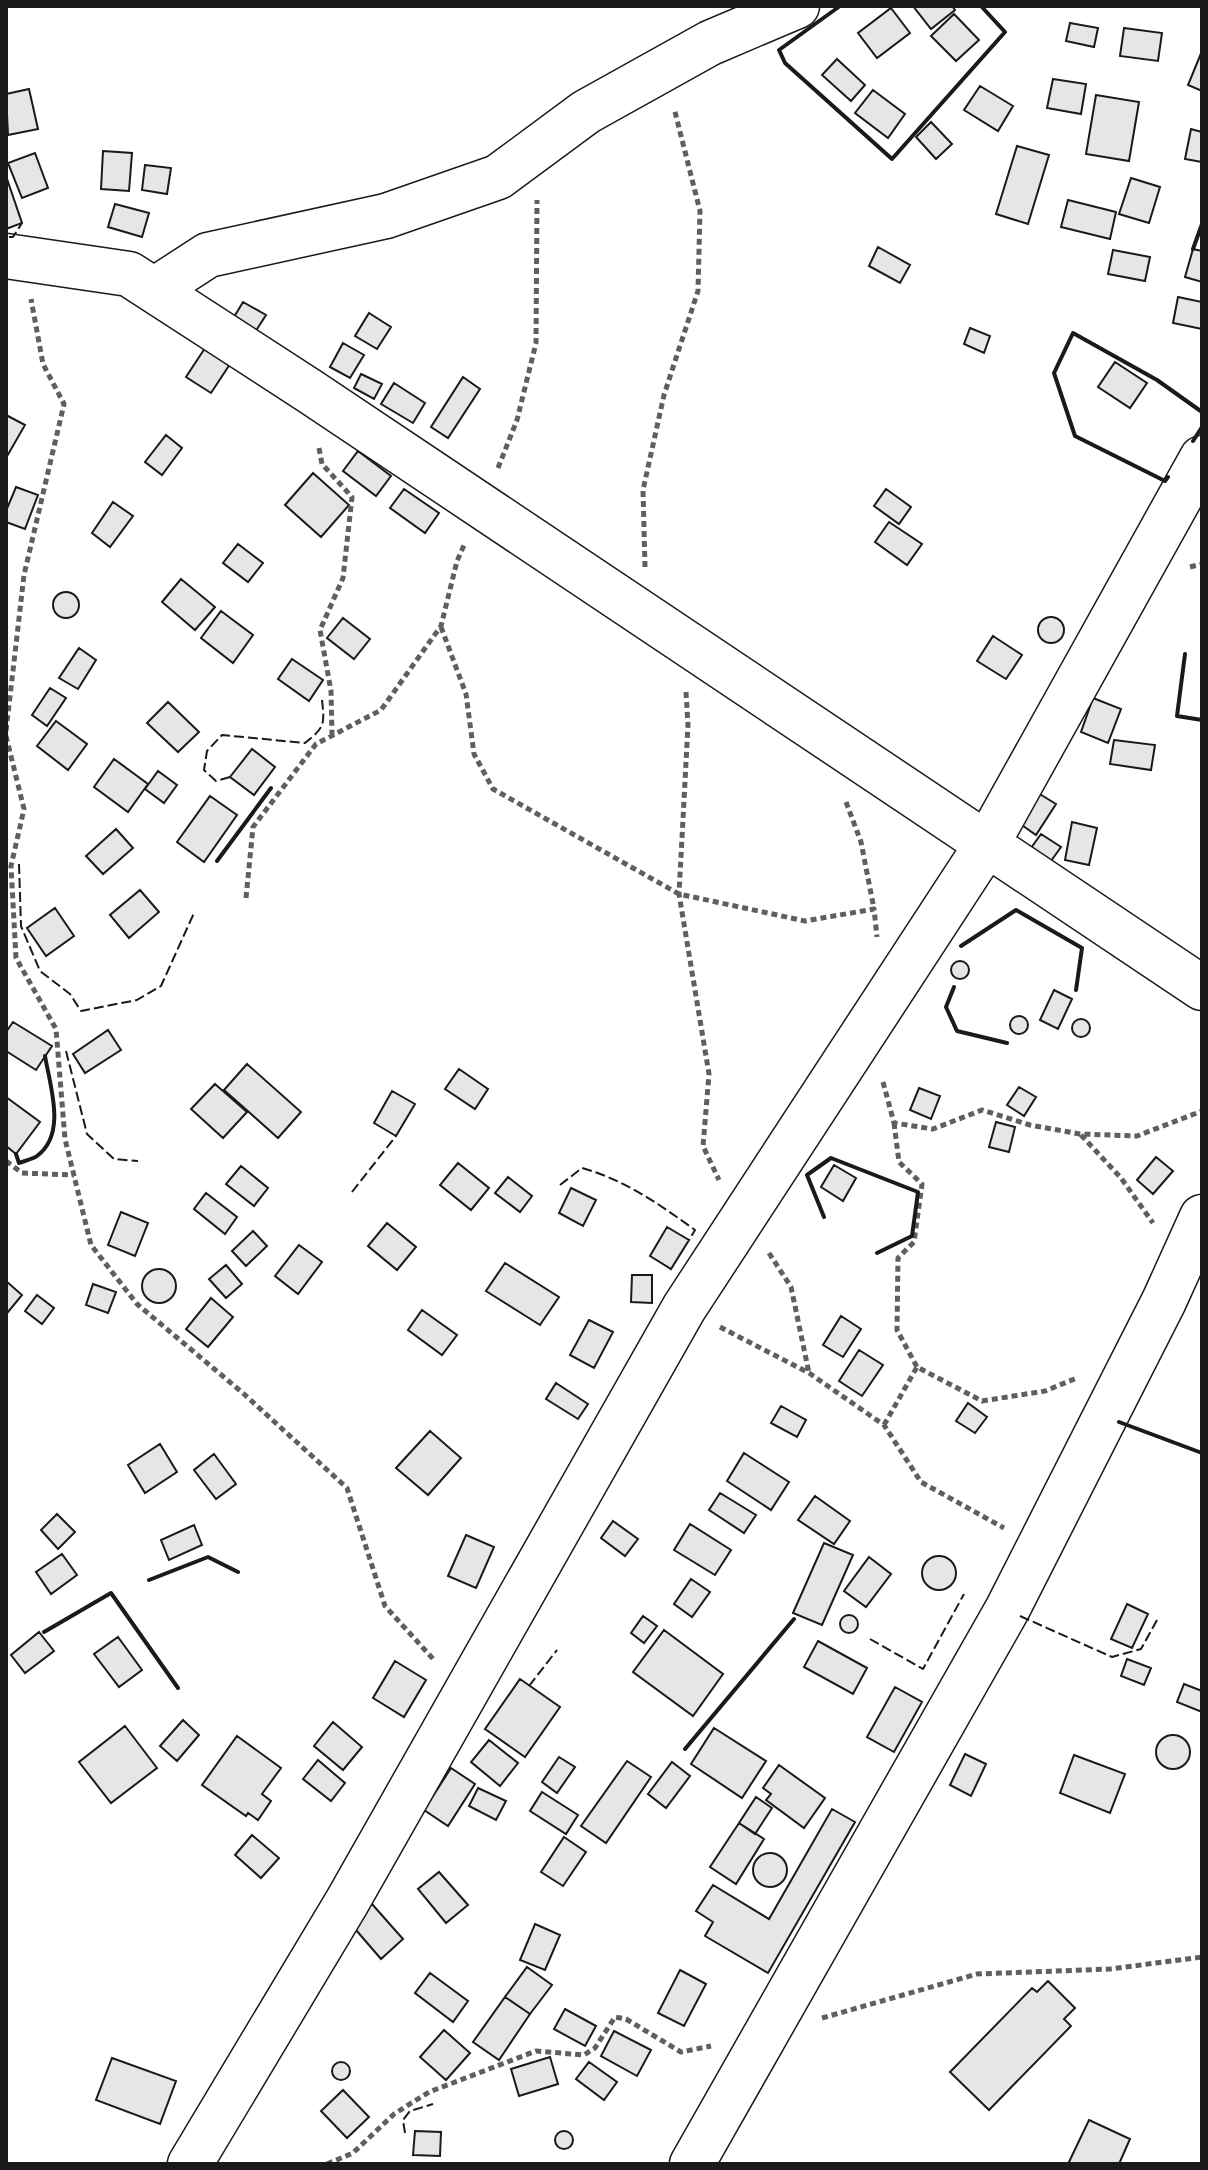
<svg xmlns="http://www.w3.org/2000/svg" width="1208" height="2170" font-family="Raleway,sans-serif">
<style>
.building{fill:#e6e6e6;stroke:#1a1a1a;stroke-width:2}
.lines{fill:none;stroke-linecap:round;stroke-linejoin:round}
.minor-casing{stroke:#1a1a1a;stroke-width:47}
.path{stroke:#5f5f5f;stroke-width:5;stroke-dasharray:6 4;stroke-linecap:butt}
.minor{stroke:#fff;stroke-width:44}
.fence{stroke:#1a1a1a;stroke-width:2;stroke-dasharray:10 4;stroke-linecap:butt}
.wall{stroke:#1a1a1a;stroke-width:4}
</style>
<rect width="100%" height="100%" fill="#fff"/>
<path class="building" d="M913,6H952L955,10L931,29Z
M891,8L910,33L877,58L858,33Z
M954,14L979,40L956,61L931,36Z
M1070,23L1098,28L1094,47L1066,41Z
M1124,28L1162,33L1158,61L1120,56Z
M1202,51V91L1188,85Z
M837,59L865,85L851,101L822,75Z
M1053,79L1086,84L1081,114L1047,108Z
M980,86L1013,106L998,131L964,110Z
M29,89L38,129L8,135L6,94Z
M873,90L905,114L888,138L855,113Z
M1096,95L1139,102L1129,161L1086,154Z
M931,122L952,144L936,159L916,137Z
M1191,129L1202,132V162L1185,159Z
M1017,146L1049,155L1028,224L996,214Z
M103,151L132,153L129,191L101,189Z
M35,153L48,188L22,198L8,163Z
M145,165L171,168L167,194L142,190Z
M6,176L22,223L6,229Z
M1131,178L1160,187L1149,223L1119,214Z
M1068,200L1116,212L1110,239L1061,227Z
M115,204L149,213L142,237L108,227Z
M878,247L910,265L900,283L869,266Z
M1193,249L1202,251V282L1185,277Z
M1113,250L1150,257L1145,281L1108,274Z
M1178,297L1202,302V329L1173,323Z
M243,302L266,315L250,340L228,327Z
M369,313L391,327L377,349L355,336Z
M970,328L990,336L984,353L964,344Z
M209,342L234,358L211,393L186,377Z
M343,343L364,355L350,378L330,367Z
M1115,362L1147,383L1130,408L1098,387Z
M361,374L382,384L374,399L354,388Z
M463,377L480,389L448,438L431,427Z
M394,383L425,403L413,423L381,404Z
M6,415L25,425L6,458Z
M166,435L182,448L162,475L145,462Z
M358,451L391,476L376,496L343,471Z
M313,473L349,505L321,537L285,505Z
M16,487L38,495L25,529L6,522V511Z
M404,489L439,513L425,533L390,508Z
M886,489L911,507L899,524L874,506Z
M113,502L133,516L110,547L92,533Z
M889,522L922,544L907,565L875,542Z
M238,544L263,563L248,582L223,563Z
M181,579L215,607L195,630L162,602Z
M53 605a13 13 0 1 1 26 0a13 13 0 1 1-26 0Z
M221,611L253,635L233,663L201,638Z
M1038 630a13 13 0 1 1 26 0a13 13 0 1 1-26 0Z
M343,618L370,639L354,659L327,638Z
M993,636L1022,655L1006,679L977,661Z
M79,648L96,660L78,689L59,678Z
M292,659L323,680L309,701L278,679Z
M50,688L66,698L47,726L32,715Z
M1093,698L1121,709L1108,743L1081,732Z
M168,702L199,732L178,752L147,723Z
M56,721L87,744L68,770L37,746Z
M1114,740L1155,745L1151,770L1110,764Z
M252,749L275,767L254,795L230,777Z
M114,759L148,784L128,812L94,787Z
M158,771L177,785L164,803L145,789Z
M1038,793L1056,804L1036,835L1019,823Z
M210,796L237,815L204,862L177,842Z
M1072,822L1097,828L1089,865L1065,860Z
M116,829L133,848L103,874L86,856Z
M1041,834L1061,847L1051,861L1031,848Z
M140,890L159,912L129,938L110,915Z
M55,908L74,936L46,956L27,928Z
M951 970a9 9 0 1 1 18 0a9 9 0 1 1-18 0Z
M1054,990L1072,999L1058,1029L1040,1020Z
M1010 1025a9 9 0 1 1 18 0a9 9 0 1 1-18 0Z
M1072 1028a9 9 0 1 1 18 0a9 9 0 1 1-18 0Z
M13,1022L52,1046L36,1070L6,1051V1032Z
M108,1030L121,1050L85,1073L73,1054Z
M247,1064L301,1112L278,1138L224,1090Z
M459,1069L488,1089L475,1109L445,1089Z
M215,1084L247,1112L223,1138L191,1109Z
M1019,1087L1036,1097L1024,1116L1007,1105Z
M919,1088L940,1096L931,1119L910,1110Z
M392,1091L415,1104L396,1136L374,1123Z
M6,1097L40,1122L16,1154L6,1146Z
M996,1122L1015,1127L1009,1152L989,1147Z
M1156,1157L1173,1171L1153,1194L1137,1180Z
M458,1163L489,1188L471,1210L440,1185Z
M834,1165L856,1178L843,1201L821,1187Z
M241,1166L268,1188L254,1206L226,1184Z
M508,1177L532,1196L520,1212L495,1193Z
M571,1188L596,1200L583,1226L559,1213Z
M206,1193L237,1217L225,1234L194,1209Z
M121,1212L148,1223L135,1256L108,1245Z
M387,1223L416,1247L397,1270L368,1246Z
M667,1227L689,1240L671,1269L650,1256Z
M253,1231L267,1246L246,1266L232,1251Z
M299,1245L322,1262L298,1294L275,1276Z
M505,1263L559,1297L540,1325L486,1291Z
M226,1265L242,1284L226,1298L209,1279Z
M142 1286a17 17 0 1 1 34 0a17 17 0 1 1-34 0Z
M632,1275H652V1303L631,1302Z
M6,1281L22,1295L8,1312L6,1310Z
M93,1284L116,1292L108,1313L86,1305Z
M37,1295L54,1308L42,1324L25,1311Z
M211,1298L233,1317L208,1347L186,1329Z
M422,1310L457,1335L442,1355L408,1330Z
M841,1316L861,1329L843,1357L823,1345Z
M589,1320L613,1332L594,1368L570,1355Z
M859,1350L883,1365L862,1396L839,1381Z
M556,1383L588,1404L578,1419L546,1399Z
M968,1403L987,1417L975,1433L956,1421Z
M781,1406L806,1420L797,1437L771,1423Z
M430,1431L461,1458L428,1495L396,1468Z
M160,1444L177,1472L145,1493L128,1465Z
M744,1453L789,1482L771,1510L727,1481Z
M214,1454L236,1484L216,1499L194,1470Z
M720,1493L756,1515L744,1533L709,1510Z
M815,1496L850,1521L834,1544L798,1520Z
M57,1514L75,1532L58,1549L41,1530Z
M613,1521L638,1539L625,1556L601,1538Z
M690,1524L731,1550L715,1575L674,1550Z
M194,1525L202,1545L169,1560L161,1540Z
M466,1535L494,1547L476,1588L448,1576Z
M824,1543L853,1555L822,1625L793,1613Z
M62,1554L77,1575L51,1594L36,1572Z
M922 1573a17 17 0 1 1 34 0a17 17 0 1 1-34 0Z
M869,1557L891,1574L866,1607L844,1591Z
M691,1579L710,1592L692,1617L674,1604Z
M1127,1604L1148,1614L1132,1648L1111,1639Z
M840 1624a9 9 0 1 1 18 0a9 9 0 1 1-18 0Z
M643,1616L657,1626L644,1643L631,1633Z
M664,1630L723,1674L693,1716L633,1672Z
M39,1632L54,1651L25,1673L11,1655Z
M118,1637L142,1670L119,1687L94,1654Z
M818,1641L867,1668L853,1694L804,1667Z
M1127,1659L1151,1668L1144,1685L1121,1676Z
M395,1661L426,1680L404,1717L373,1698Z
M520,1679L560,1707L525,1757L485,1729Z
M1184,1684L1202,1691V1712L1177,1702Z
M895,1687L922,1702L894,1752L867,1737Z
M183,1720L199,1735L177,1761L160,1746Z
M333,1722L362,1747L343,1770L314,1746Z
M125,1726L157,1768L111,1803L79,1762Z
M714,1728L766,1761L742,1798L691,1764Z
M1156 1752a17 17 0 1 1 34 0a17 17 0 1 1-34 0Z
M237,1736L281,1768L262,1794L271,1801L258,1820L248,1813L246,1816L202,1785Z
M489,1740L518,1763L500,1786L471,1762Z
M965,1754L986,1764L971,1796L950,1785Z
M1074,1755L1125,1774L1110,1813L1060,1793Z
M559,1757L575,1767L557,1793L542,1782Z
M318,1760L345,1783L331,1801L303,1779Z
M627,1761L651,1777L606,1843L581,1826Z
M672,1762L690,1776L666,1808L648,1794Z
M779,1765L825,1798L804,1828L766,1800L771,1794L763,1788Z
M451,1768L475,1784L448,1826L424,1810Z
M478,1788L506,1801L496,1820L469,1806Z
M542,1792L578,1815L566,1834L530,1811Z
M756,1797L772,1808L755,1834L739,1823Z
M832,1809L855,1822L768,1973L705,1936L713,1922L696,1911L713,1885L769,1919Z
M739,1823L764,1839L736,1884L710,1867Z
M252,1835L279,1858L261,1878L235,1855Z
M564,1837L586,1852L563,1886L541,1872Z
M753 1870a17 17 0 1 1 34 0a17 17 0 1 1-34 0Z
M439,1872L468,1905L446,1923L418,1889Z
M372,1904L403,1939L381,1959L350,1923Z
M535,1924L560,1935L545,1970L520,1960Z
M527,1967L552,1985L530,2014L505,1997Z
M680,1970L706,1984L684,2026L658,2013Z
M430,1973L468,2001L453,2022L415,1993Z
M1048,1981L1075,2008L1064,2019L1071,2026L989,2110L950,2072L1032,1988L1037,1992Z
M505,1997L530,2014L499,2060L473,2042Z
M565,2009L596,2026L585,2046L554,2029Z
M444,2030L470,2053L446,2080L420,2057Z
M614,2031L651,2050L637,2076L601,2056Z
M550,2057L558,2084L519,2096L511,2069Z
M112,2058L176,2081L160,2124L96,2100Z
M332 2071a9 9 0 1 1 18 0a9 9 0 1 1-18 0Z
M589,2062L617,2082L604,2100L576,2079Z
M343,2090L369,2117L347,2138L321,2111Z
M1089,2120L1130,2139L1119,2164H1068Z
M555 2140a9 9 0 1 1 18 0a9 9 0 1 1-18 0Z
M415,2131L441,2132L440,2156L413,2155Z"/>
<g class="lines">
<defs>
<path id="minor" d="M6,256L129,274L311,392L1202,988
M154,290L208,255L386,216L498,177L586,112L710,43L797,6
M190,2164L347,1902L684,1308L987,844L1202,458
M692,2164L1008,1608L1164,1301L1202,1217"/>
</defs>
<use href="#minor" class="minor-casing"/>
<path class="path" d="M319,448L322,464L352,497L343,578L320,630L331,691L332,735
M498,468L517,420L536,343L537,200
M645,567L643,490L664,395L698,291L700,211L674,108
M1190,567L1202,564
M441,627L466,694L474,754L493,789L679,894L805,921L874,909L877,937
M686,692L688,725L679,894L709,1074L703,1146L719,1180
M6,731L24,575L64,404L43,364L31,299
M6,736L24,809L11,866L16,958L56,1029L65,1139L91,1245L137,1304L244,1394L347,1488L385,1606L435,1661
M846,802L861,842L874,909
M246,898L253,827L316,744L381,710L441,626L457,561L465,543
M883,1082L894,1123L933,1129L982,1110L1030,1125L1080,1134L1137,1136L1202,1111
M894,1123L899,1162L922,1184L914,1242L898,1258L897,1330L917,1367
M1081,1135L1121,1178L1153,1223
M6,1161L22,1173L74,1175
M769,1253L791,1287L809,1373
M720,1327L809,1373L884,1425L921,1482L1004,1528
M884,1425L917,1367L982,1401L1045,1391L1077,1378
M822,2018L977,1974L1110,1969L1202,1957
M327,2164L353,2153L394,2114L429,2092L536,2051L584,2055L595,2048L615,2017L626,2019L681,2052L711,2046"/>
<use href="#minor" class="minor"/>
<path class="fence" d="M9,237H13L22,223
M230,777L216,781L204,770L207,751L222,735L305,743C324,728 325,725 322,700
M19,864L21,926L40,971L70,994L81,1011L137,1000L161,986L194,913
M66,1051L87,1134L114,1159L138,1161
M560,1185L582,1168C625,1180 659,1204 695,1230L689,1240
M352,1192L396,1136
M1020,1616L1112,1657L1141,1649L1157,1620
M870,1639L923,1669L964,1594
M529,1686L557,1650
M405,2133L403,2120L410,2111L433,2104"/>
<path class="wall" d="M840,6L779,50L785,63L892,159L1005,32L981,6
M1193,249L1202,224
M1193,441L1202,427
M1168,477L1165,481L1075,436L1054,373L1073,333L1157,380L1202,412
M1185,654L1177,716L1202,720
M217,861L271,788
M961,946L1016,910L1082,948L1076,990
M954,987L946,1007L957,1031L1007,1043
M16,1154L19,1163C24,1161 33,1159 37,1156C67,1134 50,1086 45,1056
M824,1217L807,1175L831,1158L918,1192L912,1236L877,1253
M1119,1422L1202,1453
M149,1580L208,1557L238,1572
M44,1632L111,1593L178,1688
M685,1749L794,1619"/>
</g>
<rect width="1208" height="2170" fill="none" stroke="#1a1a1a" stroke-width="16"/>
</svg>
